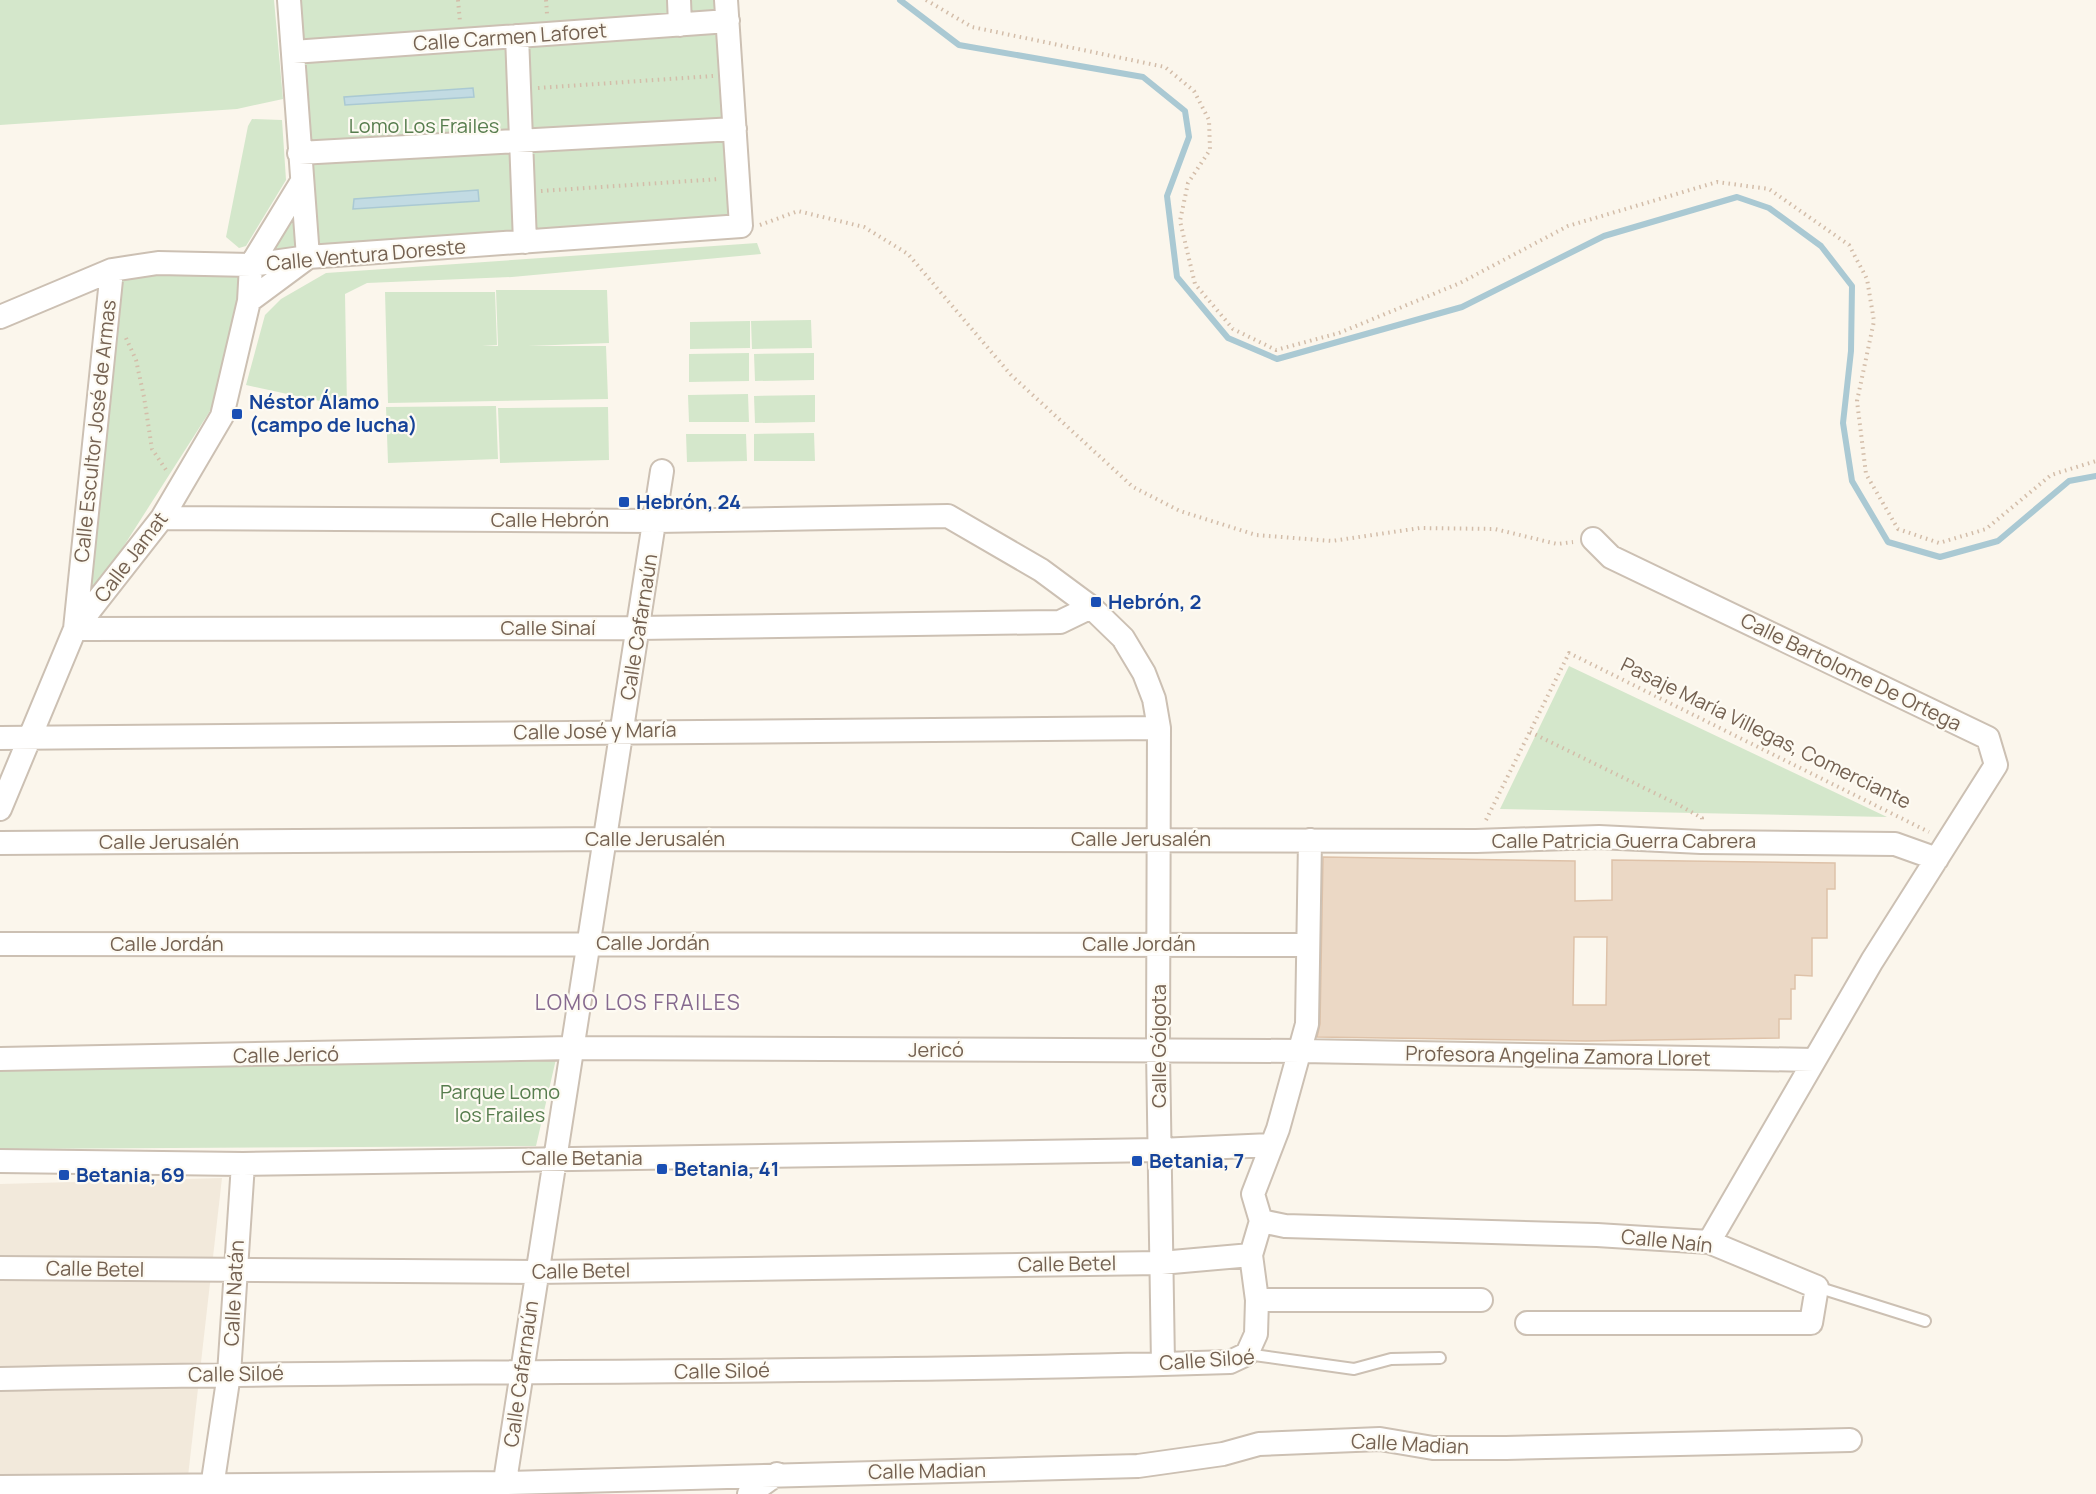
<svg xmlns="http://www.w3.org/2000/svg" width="2096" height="1494" font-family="Manrope,sans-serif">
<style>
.residential{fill:#f2e9db}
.green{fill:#d4e7cb}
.water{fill:#c2dbe3;stroke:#aac9d3;stroke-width:1.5}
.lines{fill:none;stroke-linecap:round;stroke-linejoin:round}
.stream{stroke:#aac9d3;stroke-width:6}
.building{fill:#ebd8c5;stroke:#dec2a9;stroke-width:1.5;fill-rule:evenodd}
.lane-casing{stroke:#ccc0b3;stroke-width:14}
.street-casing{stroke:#ccc0b3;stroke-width:26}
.path{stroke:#d3bda9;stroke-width:4;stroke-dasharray:1.5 4.5;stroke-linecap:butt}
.lane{stroke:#fff;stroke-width:10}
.street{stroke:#fff;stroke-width:22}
.transit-dot{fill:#1a4fb4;stroke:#fdfaf2;stroke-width:2}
.labels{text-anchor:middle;stroke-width:4.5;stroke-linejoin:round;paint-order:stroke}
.street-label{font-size:20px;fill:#746151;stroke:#fdfaf2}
.park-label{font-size:20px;fill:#577d4e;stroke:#fdfaf2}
.transit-label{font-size:20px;font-weight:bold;fill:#164399;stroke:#fdfaf2;text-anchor:start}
.neighbourhood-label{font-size:21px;letter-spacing:1.5px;fill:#86698f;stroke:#fdfaf2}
</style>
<rect width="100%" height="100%" fill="#fbf6ec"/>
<path class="residential" d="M222,1178L186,1494H0V1184Z"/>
<path class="green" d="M0,0H274L283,99L237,109L0,125Z
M289,0H726L741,226L251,266L217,400L81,613L115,280L251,265L301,183Z
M252,119L282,120L286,180L246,246L239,248L226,237L248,126Z
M757,243L761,254L512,277L367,283L345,294L347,407L246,385L265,315L281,299L326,273Z
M496,290H607L609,343L528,346H606L608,399L388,403L385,292H495L497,345L482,346H498Z
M811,320L812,348L752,349L751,321Z
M750,321V348L690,349V322Z
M749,353V381L689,382V354Z
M814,353V380L755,381L754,354Z
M748,394L749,422H689L688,395Z
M815,395V422L755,423L754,396Z
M496,406L498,459L388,463L386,407Z
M608,407L609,460L500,463L498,408Z
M814,433L815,461H754V434Z
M686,434H746L747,461L687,462Z
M1569,666L1887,817L1500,809Z
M556,1059L536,1146L0,1149V1070Z"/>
<path class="water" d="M473,88L474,97L345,105L344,97Z
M478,190L479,201L353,209L354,199Z"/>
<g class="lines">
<path class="stream" d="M900,0L959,45L1143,77L1185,111L1189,137L1167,196L1177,277L1228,338L1277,359L1462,307L1604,236L1737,197L1769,208L1821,246L1852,286L1851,351L1843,423L1852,481L1888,542L1940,557L1998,541L2069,481L2096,476"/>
</g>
<path class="building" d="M1323,857L1575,861V901L1612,900V860L1835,863V889H1827V938H1812V976L1795,975V989H1791V1019H1779V1038L1586,1041L1317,1037L1320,1024ZM1574,937H1607L1606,1005H1573Z"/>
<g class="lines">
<defs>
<path id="lane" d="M1817,1287L1925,1321
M1247,1354L1354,1369L1391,1359L1440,1358"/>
<path id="street" d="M289,0L308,257
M679,0L680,25
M517,36L525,242
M293,52L728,21
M299,153L735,129
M112,270L75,629L638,628L1060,622L1091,607
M249,301L307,258
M0,317L112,270L158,263L251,265L308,257L741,226L726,0
M162,518L656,521L948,516L1041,570L1091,607L1123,638L1144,673L1154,699L1159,728L1158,1051L1163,1364
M1593,539L1611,557L1988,738L1996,765L1872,961L1709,1242
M0,738L1159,728
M0,809L75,629L162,518L222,416L249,301L251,265L301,183
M0,843L606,839L1476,841L1599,837L1701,842L1895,844L1937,859
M0,944L1306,945
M0,1059L571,1048L1301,1051L1814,1060
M0,1161L243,1164L1159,1150L1271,1145
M1261,1221L1285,1226L1597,1235L1709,1242L1817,1287L1811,1323H1527
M0,1268L536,1272L1161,1263L1251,1255
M1257,1300H1481
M0,1379C410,1369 820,1375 1230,1362L1247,1354L1256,1334L1257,1300L1251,1255L1261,1221L1253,1194L1278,1129L1307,1024L1310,840
M0,1487L504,1483L1138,1466L1223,1454L1259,1444L1380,1439L1433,1448H1506L1850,1440
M211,1494L229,1374L243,1164
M503,1494L662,471
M749,1494L777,1474"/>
</defs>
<use href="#lane" class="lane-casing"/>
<use href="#street" class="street-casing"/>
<path class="path" d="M458,0L460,22
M546,0L547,14
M926,0L972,27L1165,67L1194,91L1209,120L1210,150L1188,183L1180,221L1195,284L1233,329L1276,350L1339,333L1460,283L1568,226L1717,182L1769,189L1849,245L1867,279L1874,321L1857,401L1866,474L1898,529L1939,543L1986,529L2051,475L2096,461
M538,88L713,76
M541,191L720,179
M760,225L798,211L864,227L908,254L1011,375L1133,487L1180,511L1256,535L1332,541L1420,528L1495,529L1557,544L1573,542
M126,338L136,360L144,397L152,449L166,470
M1530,732L1679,805L1702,818V823
M1486,820L1569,653L1929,832"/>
<use href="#lane" class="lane"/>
<use href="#street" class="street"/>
</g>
<g class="transit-dot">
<rect x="231" y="408" width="12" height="12" rx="3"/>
<rect x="618" y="496" width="12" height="12" rx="3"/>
<rect x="1090" y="596" width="12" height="12" rx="3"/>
<rect x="1131" y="1155" width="12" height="12" rx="3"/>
<rect x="656" y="1163" width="12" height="12" rx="3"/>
<rect x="58" y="1169" width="12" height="12" rx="3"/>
</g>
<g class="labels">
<g class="street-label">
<text transform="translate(510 37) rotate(-4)" y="7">Calle Carmen Laforet</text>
<text transform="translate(366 255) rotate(-5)" y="7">Calle Ventura Doreste</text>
<text transform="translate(95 431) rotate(-84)" y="7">Calle Escultor José de Armas</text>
<text x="550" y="527">Calle Hebrón</text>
<text transform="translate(131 557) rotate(-53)" y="7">Calle Jamat</text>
<text transform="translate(639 627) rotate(-81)" y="7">Calle Cafarnaún</text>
<text x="548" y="635">Calle Sinaí</text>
<text transform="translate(1851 672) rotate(26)" y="7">Calle Bartolome De Ortega</text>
<text transform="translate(595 731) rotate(-1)" y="7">Calle José y María</text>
<text transform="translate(1766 733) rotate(26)" y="7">Pasaje María Villegas, Comerciante</text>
<text x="655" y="846">Calle Jerusalén</text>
<text x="1141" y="846">Calle Jerusalén</text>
<text x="1624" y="848">Calle Patricia Guerra Cabrera</text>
<text x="169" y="849">Calle Jerusalén</text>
<text x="653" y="950">Calle Jordán</text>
<text x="167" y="951">Calle Jordán</text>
<text x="1139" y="951">Calle Jordán</text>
<text transform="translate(1159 1046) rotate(-90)" y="7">Calle Gólgota</text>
<text x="936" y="1057">Jericó</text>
<text transform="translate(286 1055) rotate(-1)" y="7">Calle Jericó</text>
<text transform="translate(1558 1056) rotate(1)" y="7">Profesora Angelina Zamora Lloret</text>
<text x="582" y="1165">Calle Betania</text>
<text transform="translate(1667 1241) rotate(6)" y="7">Calle Naín</text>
<text transform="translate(1067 1264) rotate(-1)" y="7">Calle Betel</text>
<text transform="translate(95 1269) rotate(1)" y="7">Calle Betel</text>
<text transform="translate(581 1271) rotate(-1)" y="7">Calle Betel</text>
<text transform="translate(234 1293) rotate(-87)" y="7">Calle Natán</text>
<text transform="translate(1207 1360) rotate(-4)" y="7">Calle Siloé</text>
<text transform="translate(722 1371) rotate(-1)" y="7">Calle Siloé</text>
<text transform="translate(236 1374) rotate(-1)" y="7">Calle Siloé</text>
<text transform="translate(521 1374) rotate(-82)" y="7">Calle Cafarnaún</text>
<text transform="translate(1410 1444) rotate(3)" y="7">Calle Madian</text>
<text transform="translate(927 1471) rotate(-1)" y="7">Calle Madian</text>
</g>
<g class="park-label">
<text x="424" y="133">Lomo Los Frailes</text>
<text x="500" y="1099">Parque Lomo<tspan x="500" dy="23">los Frailes</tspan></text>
</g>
<g class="transit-label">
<text x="249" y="409">Néstor Álamo<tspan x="249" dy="23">(campo de lucha)</tspan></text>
<text x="636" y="509">Hebrón, 24</text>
<text x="1108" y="609">Hebrón, 2</text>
<text x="1149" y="1168">Betania, 7</text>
<text x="674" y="1176">Betania, 41</text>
<text x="76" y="1182">Betania, 69</text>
</g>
<g class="neighbourhood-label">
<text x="638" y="1010">LOMO LOS FRAILES</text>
</g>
</g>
</svg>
